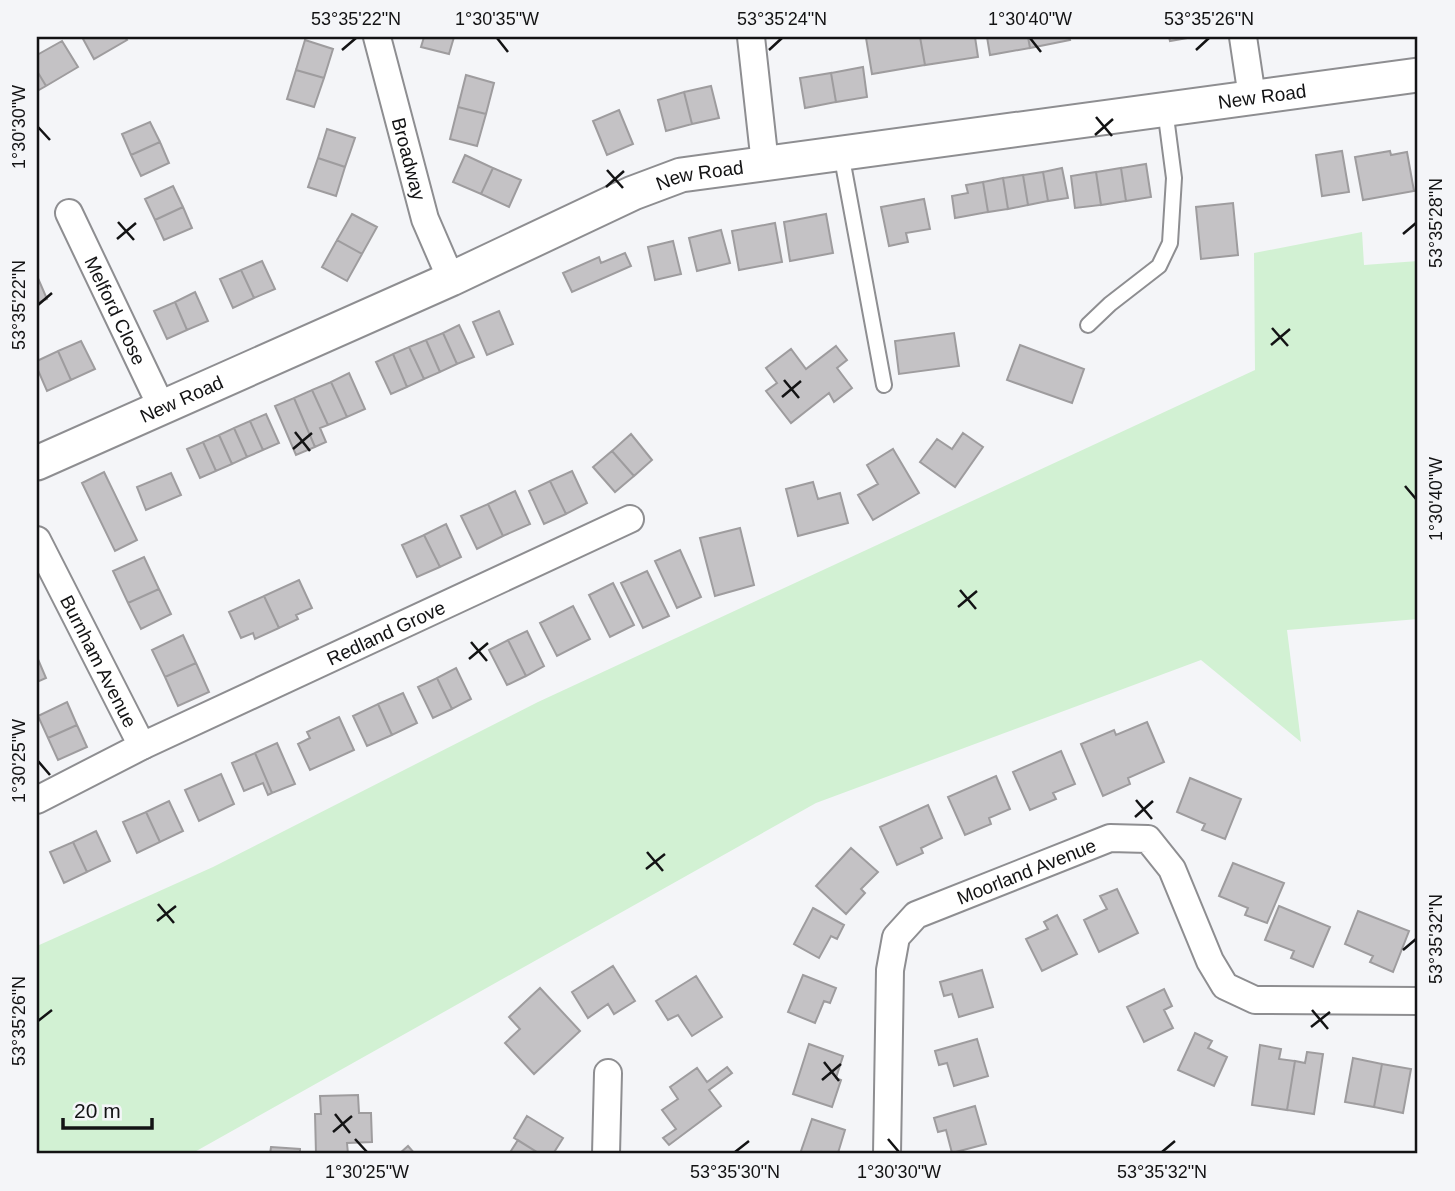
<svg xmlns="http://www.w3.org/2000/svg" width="1455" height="1191" font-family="Arial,sans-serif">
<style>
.green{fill:#d2f1d3}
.building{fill:#c4c2c5;stroke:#9e9c9e;stroke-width:2}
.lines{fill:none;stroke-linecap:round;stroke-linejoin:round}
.service-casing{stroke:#8e8e91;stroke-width:18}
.minor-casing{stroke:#8e8e91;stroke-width:30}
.tertiary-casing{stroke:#8e8e91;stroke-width:37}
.service{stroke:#fff;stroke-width:14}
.minor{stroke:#fff;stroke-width:26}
.tertiary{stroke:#fff;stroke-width:33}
.ticks{fill:none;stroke:#131314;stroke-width:2.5}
.labels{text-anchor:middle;stroke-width:5;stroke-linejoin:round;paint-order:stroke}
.street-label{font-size:19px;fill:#131314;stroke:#f4f5f8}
.neatline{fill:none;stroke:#131314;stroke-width:2.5}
.ticks-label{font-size:18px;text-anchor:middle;fill:#131314}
</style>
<rect width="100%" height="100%" fill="#f4f5f8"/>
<path class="green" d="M1362,232L1364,265L1418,261V619L1287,630L1301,742L1201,660L816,803L191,1154H37V946L213,867L538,702L1255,370L1254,253Z"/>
<path class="building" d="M82,37H125L127,40L94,59Z
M424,37H454L449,54L421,47Z
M876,37H920L925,65L872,74L866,38Z
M920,37H975L978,57L925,65Z
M987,37H1028L1030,48L990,55Z
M1028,37H1069L1070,40L1030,48Z
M1169,37H1193L1170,41Z
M305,40L333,49L324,78L296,70Z
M62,41L78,67L46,86L37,71V55Z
M863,67L867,97L836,102L831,73Z
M296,70L324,78L314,107L287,99Z
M37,71L46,86L37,91Z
M831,73L836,102L805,108L800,78Z
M466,75L494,83L486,114L458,107Z
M711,86L719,118L692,124L684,92Z
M684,92L692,124L666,131L658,100Z
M458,107L486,114L477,146L450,139Z
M619,110L633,144L607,155L593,121Z
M150,122L160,142L131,155L122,134Z
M327,129L355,138L345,167L318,158Z
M160,142L169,163L141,176L131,155Z
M1342,151L1349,192L1322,196L1316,155Z
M1390,151L1391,155L1407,152L1414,191L1363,200L1355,157Z
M465,155L493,168L481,194L453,182Z
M318,158L345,167L336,196L308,187Z
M1146,164L1151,197L1126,201L1121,168Z
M493,168L521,180L509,207L481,194Z
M1062,168L1068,198L1048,201L1043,172Z
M1121,168L1126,201L1101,205L1096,172Z
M1043,172L1048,201L1028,205L1023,175Z
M1096,172L1101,205L1075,208L1071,176Z
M1023,175L1028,205L1008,209L1003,178Z
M1003,178L1008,209L988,212L983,182Z
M983,182L988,212L955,218L952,196L968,193L966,185Z
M173,186L183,207L155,220L145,199Z
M924,199L930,229L906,233L908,242L889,246L881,207Z
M1233,203L1238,255L1201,259L1196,207Z
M183,207L192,228L164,240L155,220Z
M352,214L377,227L362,254L337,240Z
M826,214L833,253L790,261L784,222Z
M775,223L782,262L739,270L732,231Z
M721,230L730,263L697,271L689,238Z
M337,240L362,254L347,281L322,267Z
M673,241L681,274L655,280L648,247Z
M625,253L631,266L572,292L563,273L599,257L601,263Z
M262,261L275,289L254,298L241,270Z
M241,270L254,298L233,308L220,279Z
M37,276L47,299L37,303Z
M195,292L208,321L187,330L175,302Z
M175,302L187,330L167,339L154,311Z
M499,311L513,344L487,355L473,322Z
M459,325L474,357L457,364L443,333Z
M443,333L457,364L440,372L426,340Z
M954,333L959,366L899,374L895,341Z
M426,340L440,372L424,379L409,347Z
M81,341L95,369L71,380L58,351Z
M1020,345L1084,369L1072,403L1007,380Z
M836,346L847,360L837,368L852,388L834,402L829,393L791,423L766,391L777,383L766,368L791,349L806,369Z
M409,347L424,379L407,387L393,354Z
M58,351L71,380L47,391L37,368V361Z
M393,354L407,387L391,394L376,362Z
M349,373L365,409L347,417L331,382Z
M331,382L347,417L328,425L312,390Z
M312,390L328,425L320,428L326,442L315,447L294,398Z
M294,398L315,447L296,455L275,406Z
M266,414L279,443L263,450L250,421Z
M250,421L263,450L247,457L234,428Z
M234,428L247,457L232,464L219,435Z
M963,433L983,447L955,487L920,462L937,439L952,449Z
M631,434L652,460L634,476L612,451Z
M219,435L232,464L216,471L203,442Z
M203,442L216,471L200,478L187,449Z
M893,449L919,493L873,520L858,495L878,484L867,465Z
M612,451L634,476L615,492L593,467Z
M572,471L587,503L566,514L550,481Z
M104,472L137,540L115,551L82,483Z
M171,473L181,495L146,510L137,487Z
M550,481L566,514L544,524L529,491Z
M813,482L818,499L840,493L848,523L798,536L786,489Z
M515,491L530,524L503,536L488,504Z
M488,504L503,536L477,549L461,516Z
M446,524L461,557L440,567L424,535Z
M740,528L754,585L715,596L700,538Z
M424,535L440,567L417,577L402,545Z
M680,550L701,597L677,608L655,561Z
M144,557L159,589L128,603L113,571Z
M647,571L669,616L643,628L621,583Z
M299,580L312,608L296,615L298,619L279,628L264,596Z
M613,583L634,625L610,637L589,595Z
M159,589L171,614L141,629L128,603Z
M264,596L279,628L255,639L253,633L241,638L229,612Z
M573,606L590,639L557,656L540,623Z
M527,631L544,666L526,676L508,640Z
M183,635L196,663L165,677L152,650Z
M508,640L526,676L507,685L489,650Z
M37,657L46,678L37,682Z
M196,663L209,692L178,706L165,677Z
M456,668L471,699L452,709L437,678Z
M437,678L452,709L433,718L418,687Z
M403,693L417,723L392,735L378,704Z
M67,702L77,725L48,738L38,716Z
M378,704L392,735L367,746L353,716Z
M339,717L354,750L310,770L298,744L310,738L307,732Z
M1147,722L1164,762L1128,778L1130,784L1103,796L1081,744L1114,730L1116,735Z
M77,725L87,747L58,760L48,738Z
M277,743L295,784L272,793L255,753Z
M1061,751L1075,784L1053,793L1056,799L1030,810L1013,772Z
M255,753L272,793L268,795L263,783L244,791L232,763Z
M221,774L234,804L199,821L185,790Z
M996,776L1010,809L989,818L991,824L965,835L948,797Z
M1190,778L1241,799L1225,839L1202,830L1205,824L1177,812Z
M169,801L183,831L160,842L146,812Z
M928,805L942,838L921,848L923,853L897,865L880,827Z
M146,812L160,842L137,853L123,822Z
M96,831L110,861L87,872L73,842Z
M73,842L87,872L64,883L50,852Z
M851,848L878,872L861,889L865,893L846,914L816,886Z
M1233,863L1284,883L1267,923L1245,915L1248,908L1219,896Z
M1117,889L1138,933L1099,952L1084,920L1107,909L1100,896Z
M1279,906L1330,927L1313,967L1291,958L1294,951L1265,940Z
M813,908L844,925L837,939L831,936L819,958L794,944Z
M1358,911L1409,931L1393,972L1370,962L1373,956L1345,944Z
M1057,915L1077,954L1042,971L1026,939L1048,929L1044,922Z
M613,966L635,1001L614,1014L608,1004L588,1018L572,992Z
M982,970L993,1007L959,1017L952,994L944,996L940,982Z
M803,975L836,988L830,1003L824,1001L815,1023L788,1012Z
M696,976L722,1017L692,1036L678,1015L668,1020L656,1001Z
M540,988L580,1031L534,1074L505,1043L520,1029L509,1017Z
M1164,989L1172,1006L1164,1010L1173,1028L1144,1042L1127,1007Z
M1195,1033L1212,1041L1208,1048L1227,1057L1214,1086L1178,1070Z
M977,1039L988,1076L954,1086L947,1063L939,1065L935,1051Z
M809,1044L843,1056L836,1078L841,1080L832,1107L793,1094Z
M1260,1045L1281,1049L1279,1059L1295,1061L1287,1110L1252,1105Z
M1307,1052L1323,1054L1314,1114L1287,1110L1295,1061L1305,1063Z
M1353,1058L1382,1064L1374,1107L1345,1102Z
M1382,1064L1411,1069L1403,1113L1374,1107Z
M727,1067L732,1073L709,1090L721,1106L669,1145L663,1138L676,1129L662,1110L678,1099L670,1087L697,1068L707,1082Z
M358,1095L359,1113H371L372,1142L347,1143L348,1154H316L315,1114H321L320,1096Z
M975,1106L986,1144L952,1153L946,1130L938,1132L934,1118Z
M527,1116L563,1138L553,1154H540L514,1138Z
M812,1119L845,1130L838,1153L842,1154H800Z
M518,1140L540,1154H509Z
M408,1146L415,1154H399Z
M271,1147L300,1149V1154H270Z"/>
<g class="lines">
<defs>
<path id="service" d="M841,153L884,385
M1088,325L1110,304L1159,266L1170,243L1174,178L1165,109"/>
<g id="minor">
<path id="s1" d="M377,37L425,219L451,279"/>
<path d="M751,37L765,164"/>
<path d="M1243,37L1252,97"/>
<path id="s2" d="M69,213L162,408"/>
<path id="s3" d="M37,540L142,746"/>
<path id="s4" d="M37,800L142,746L630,519"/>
<path d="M606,1154L608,1073"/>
<path id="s5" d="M887,1154L890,970L896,937L916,915L1110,838L1148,839L1172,869L1210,961L1225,986L1255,1000L1418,1001"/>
</g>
<g id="tertiary">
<path id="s6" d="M37,463L451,279L633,193L681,175L1418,75"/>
</g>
</defs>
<use href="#service" class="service-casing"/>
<use href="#minor" class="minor-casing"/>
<use href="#tertiary" class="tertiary-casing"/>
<use href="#service" class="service"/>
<use href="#minor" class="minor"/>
<use href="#tertiary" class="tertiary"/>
</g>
<path class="ticks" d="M497,38L508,52M1030,38L1041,52M342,50L356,38M769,50L782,38M1196,50L1209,38M1096,117L1112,136M38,127L50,140M1095,135L1113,119M607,170L623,188M606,187L624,171M118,222L134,240M1403,234L1416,223M117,239L136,223M38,305L52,293M1272,328L1288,346M1271,345L1290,329M784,380L799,398M782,397L801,381M295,432L310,451M293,449L312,433M1405,486L1416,499M960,590L976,609M958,607L977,591M471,642L487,661M469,659L488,643M38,761L50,775M1136,800L1152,819M1135,817L1153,801M647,852L663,871M646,869L665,854M158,904L174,923M157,921L176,906M1403,950L1416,939M1312,1010L1328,1029M38,1021L52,1010M1311,1027L1330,1012M824,1062L839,1081M822,1080L841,1064M335,1114L350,1133M333,1132L352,1116M355,1139L367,1152M888,1139L899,1152M735,1152L749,1141M1162,1152L1175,1141"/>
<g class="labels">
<g class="street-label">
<text dy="7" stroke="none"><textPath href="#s6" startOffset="1292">New Road</textPath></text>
<text dy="7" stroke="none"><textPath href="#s1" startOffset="126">Broadway</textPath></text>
<text dy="7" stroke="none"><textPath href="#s6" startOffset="724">New Road</textPath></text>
<text dy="7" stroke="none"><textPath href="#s2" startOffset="108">Melford Close</textPath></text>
<text dy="7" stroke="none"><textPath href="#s6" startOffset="158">New Road</textPath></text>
<text dy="7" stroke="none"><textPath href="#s4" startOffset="387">Redland Grove</textPath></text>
<text dy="7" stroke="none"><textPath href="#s3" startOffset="136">Burnham Avenue</textPath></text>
<text dy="7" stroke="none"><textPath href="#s5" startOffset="366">Moorland Avenue</textPath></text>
</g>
</g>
<rect width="1455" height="1191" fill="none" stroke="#f4f5f8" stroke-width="77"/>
<path d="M63 1118v10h89v-10" fill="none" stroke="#131314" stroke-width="3.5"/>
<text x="74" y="1118" font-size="21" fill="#131314" stroke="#f4f5f8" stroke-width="5" paint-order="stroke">20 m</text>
<rect x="38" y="38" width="1378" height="1114" class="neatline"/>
<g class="ticks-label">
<text x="356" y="25">53°35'22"N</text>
<text x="497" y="25">1°30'35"W</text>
<text x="782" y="25">53°35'24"N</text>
<text x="1030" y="25">1°30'40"W</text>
<text x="1209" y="25">53°35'26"N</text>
<text transform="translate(19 127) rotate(-90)" y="6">1°30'30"W</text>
<text transform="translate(1436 223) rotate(-90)" y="6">53°35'28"N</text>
<text transform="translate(19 305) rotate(-90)" y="6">53°35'22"N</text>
<text transform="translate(1436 499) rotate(-90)" y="6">1°30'40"W</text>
<text transform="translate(19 761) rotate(-90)" y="6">1°30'25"W</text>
<text transform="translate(1436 939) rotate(-90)" y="6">53°35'32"N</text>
<text transform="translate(19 1021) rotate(-90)" y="6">53°35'26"N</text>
<text x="367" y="1178">1°30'25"W</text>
<text x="735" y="1178">53°35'30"N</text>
<text x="899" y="1178">1°30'30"W</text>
<text x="1162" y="1178">53°35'32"N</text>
</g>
</svg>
